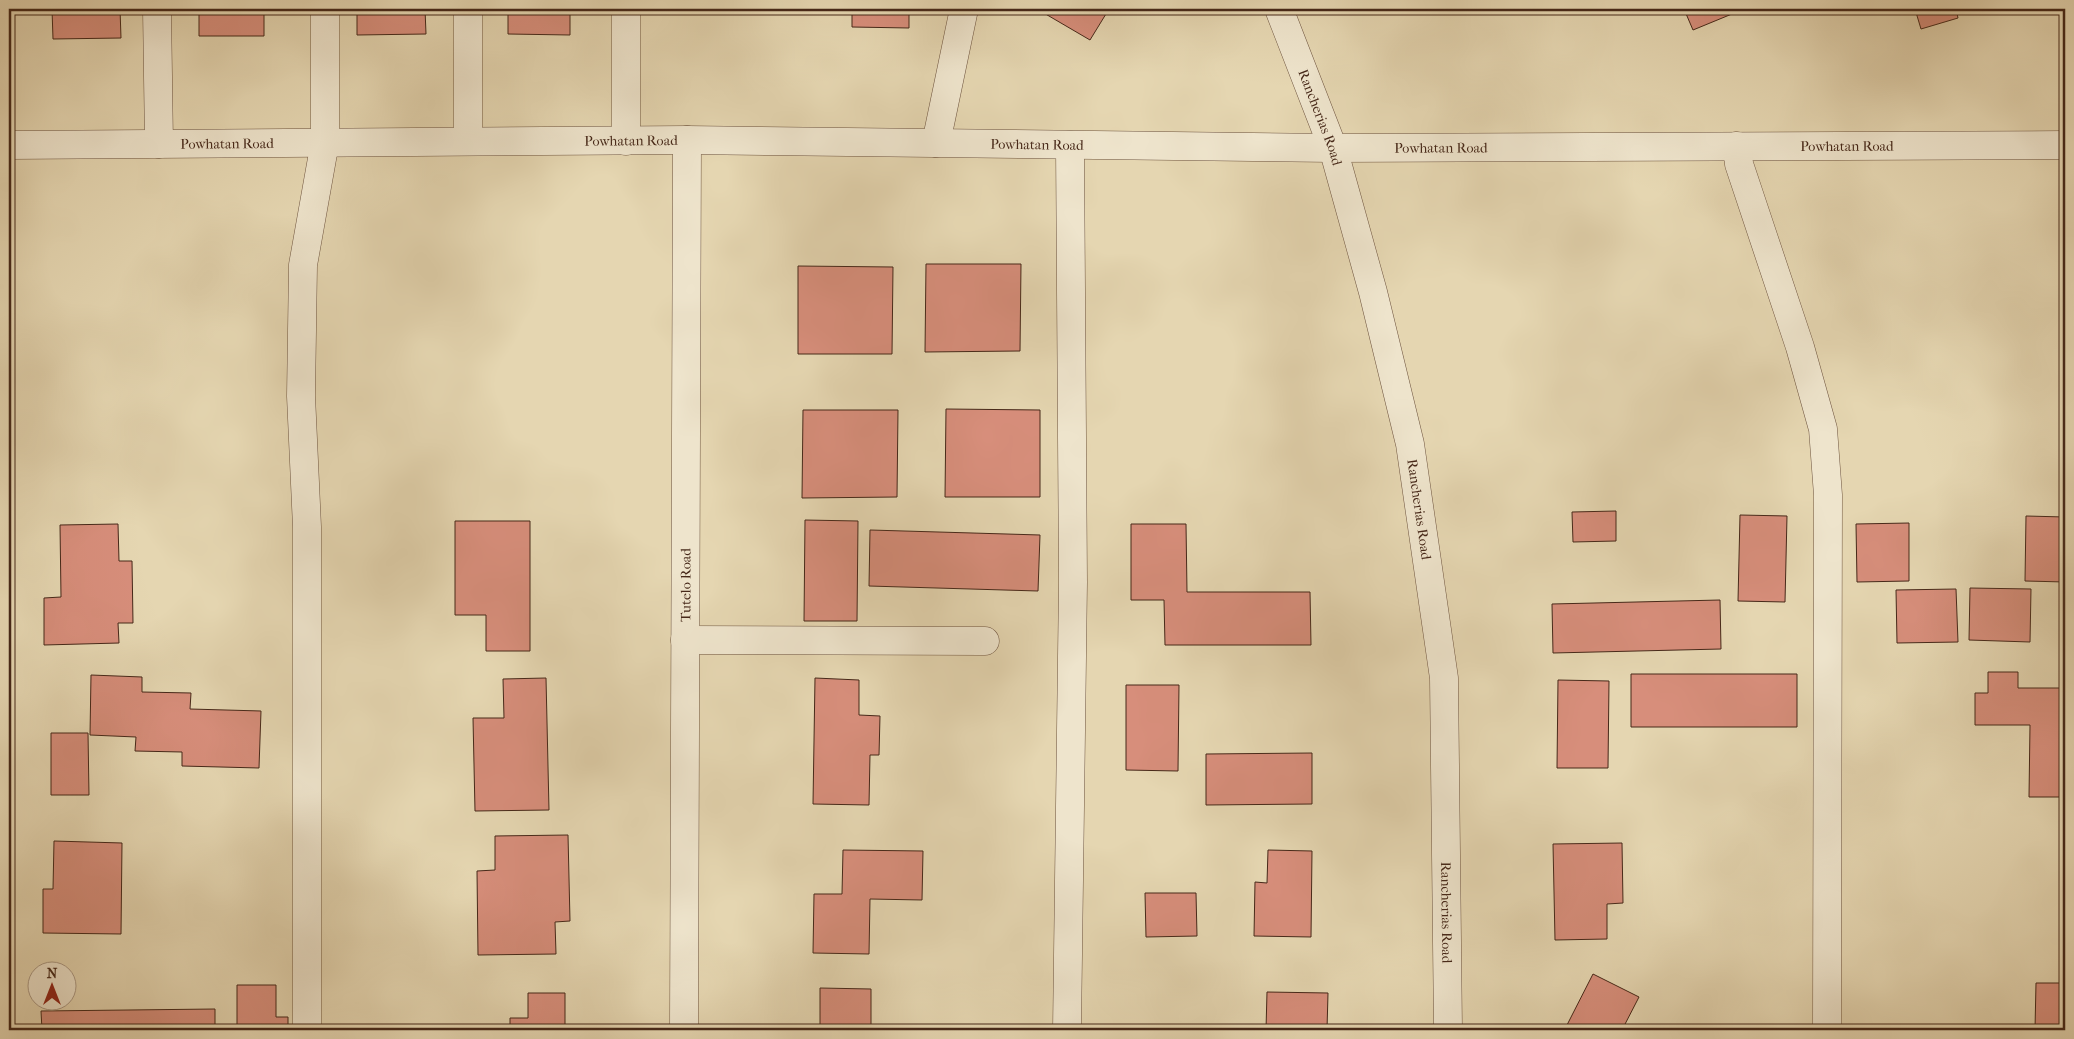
<svg xmlns="http://www.w3.org/2000/svg" width="2074" height="1039" font-family="'IM FELL French Canon',serif">
<style>
.building{fill:#d78e7b;stroke:#462819}
.lines{fill:none;stroke-linecap:round;stroke-linejoin:round}
.minor-casing{stroke:#6e543f;stroke-width:29}
.minor{stroke:#eee4cc;stroke-width:28}
.labels{text-anchor:middle;stroke-width:5;stroke-linejoin:round;paint-order:stroke}
.street-label{font-size:14px;fill:#462819;stroke:#eee4cc}
</style>
<rect width="100%" height="100%" fill="#e5d6b1"/>
<filter id="stains"><feTurbulence type="fractalNoise" baseFrequency=".004" numOctaves="4"/><feColorMatrix values="0 0 0 0 .2 0 0 0 0 .09 0 0 0 0 .02 0 0 0 .5 -.17"/></filter>
<radialGradient id="worn" r=".72"><stop offset=".6" stop-color="#630" stop-opacity="0"/><stop offset="1" stop-color="#630" stop-opacity=".3"/></radialGradient>
<path class="building" d="M52,9H120L121,38L53,39Z
M199,9H264V36H199Z
M357,9H425L426,34L357,35Z
M508,9H570V35L508,34Z
M852,9H909V28L852,27Z
M1037,9H1109L1090,40Z
M1684,9H1744L1693,30Z
M1915,9H1956L1958,18L1921,29Z
M926,264H1021L1020,351L925,352Z
M798,266L893,267L892,354H798Z
M946,409L1040,410V497H945Z
M803,410H898L897,497L802,498Z
M1616,511V541L1573,542L1572,512Z
M1740,515L1787,516L1785,602L1738,601Z
M2026,516L2065,517V582L2025,581Z
M805,520L858,521L857,621H804Z
M455,521H530V651H486V615H455Z
M1909,523V581L1857,582L1856,524Z
M118,524L119,561H132L133,623H118L119,643L44,645V598L61,597L60,525Z
M1131,524H1186L1187,592H1310L1311,645H1165L1164,600H1131Z
M870,530L1040,535L1038,591L869,586Z
M1970,588L2031,589L2030,642L1969,640Z
M1956,589L1958,642L1897,643L1896,590Z
M1720,600L1721,649L1553,653L1552,604Z
M1988,672H2018V688H2065V797H2029L2030,725H1975V693H1988Z
M1631,674H1797V727H1631Z
M91,675L142,677V692L191,693L190,709L261,711L259,768L182,766V752L135,751L136,737L90,735Z
M546,678L549,810L475,811L473,718H504L503,679Z
M815,678L859,680V715L880,716L879,755H870L869,805L813,804Z
M1558,680L1609,681L1608,768H1557Z
M1126,685H1179L1178,771L1126,770Z
M51,733H88L89,795H51Z
M1312,753V804L1206,805V754Z
M568,835L570,921L555,922L556,954L478,955L477,871L495,870V836Z
M54,841L122,843L121,934L43,933V889H53Z
M1622,843L1623,903L1607,904V939L1555,940L1553,844Z
M843,850L923,851L922,900L870,899L869,954L813,953L814,894H842Z
M1268,850L1312,851L1311,937L1254,936L1255,882L1267,883Z
M1145,893H1196L1197,936L1146,937Z
M1593,974L1639,997L1622,1030H1570L1567,1025Z
M2036,983H2065V1030H2035Z
M237,985H276V1017H288V1030H237Z
M820,988L871,989V1030H820Z
M1267,992L1328,993L1327,1030H1266Z
M528,993H565V1030H510V1018H528Z
M215,1009V1030H42L41,1011Z"/>
<g class="lines">
<defs>
<g id="minor">
<path d="M157,9L159,144"/>
<path d="M468,9V141"/>
<path d="M626,9V141"/>
<path id="s1" d="M1279,9L1333,148L1373,292L1410,444L1444,678L1448,1030"/>
<path d="M936,143L964,9"/>
<path id="s2" d="M9,145L687,140L1333,148L2065,145"/>
<path d="M1737,146L1739,164L1800,347L1823,429L1828,495L1827,1030"/>
<path d="M685,640L985,641"/>
<path d="M307,1030V527L301,396L303,265L325,142V9"/>
<path id="s3" d="M684,1030L687,140"/>
<path d="M1067,1030L1073,582L1070,145"/>
</g>
</defs>
<use href="#minor" class="minor-casing"/>
<use href="#minor" class="minor"/>
</g>
<g class="labels">
<g class="street-label">
<text dy="5" stroke="none"><textPath href="#s1" startOffset="116">Rancherias Road</textPath></text>
<text dy="5" stroke="none"><textPath href="#s2" startOffset="622">Powhatan Road</textPath></text>
<text dy="5" stroke="none"><textPath href="#s2" startOffset="218">Powhatan Road</textPath></text>
<text dy="5" stroke="none"><textPath href="#s2" startOffset="1028">Powhatan Road</textPath></text>
<text dy="5" stroke="none"><textPath href="#s2" startOffset="1838">Powhatan Road</textPath></text>
<text dy="5" stroke="none"><textPath href="#s2" startOffset="1432">Powhatan Road</textPath></text>
<text dy="5" stroke="none"><textPath href="#s1" startOffset="521">Rancherias Road</textPath></text>
<text dy="5" stroke="none"><textPath href="#s3" startOffset="445">Tutelo Road</textPath></text>
<text dy="5" stroke="none"><textPath href="#s1" startOffset="926">Rancherias Road</textPath></text>
</g>
</g>
<rect width="2074" height="1039" fill="none" stroke="#e5d6b1" stroke-width="30"/>
<rect x="10" y="10" width="2054" height="1019" fill="none" stroke="#462819" stroke-width="2.5"/>
<rect x="15" y="15" width="2044" height="1009" fill="none" stroke="#462819"/>
<g transform="translate(52 986)"><circle r="24" fill="#eee4cc" stroke="#ab9984"/>
<path d="M0-4L9 19L0 12L-9 19Z" fill="#8f2418"/>
<text y="-8" font-size="14" font-weight="bold" text-anchor="middle" fill="#462819">N</text>
</g>
<rect width="100%" height="100%" filter="url(#stains)"/>
<rect width="100%" height="100%" fill="url(#worn)"/>
</svg>
